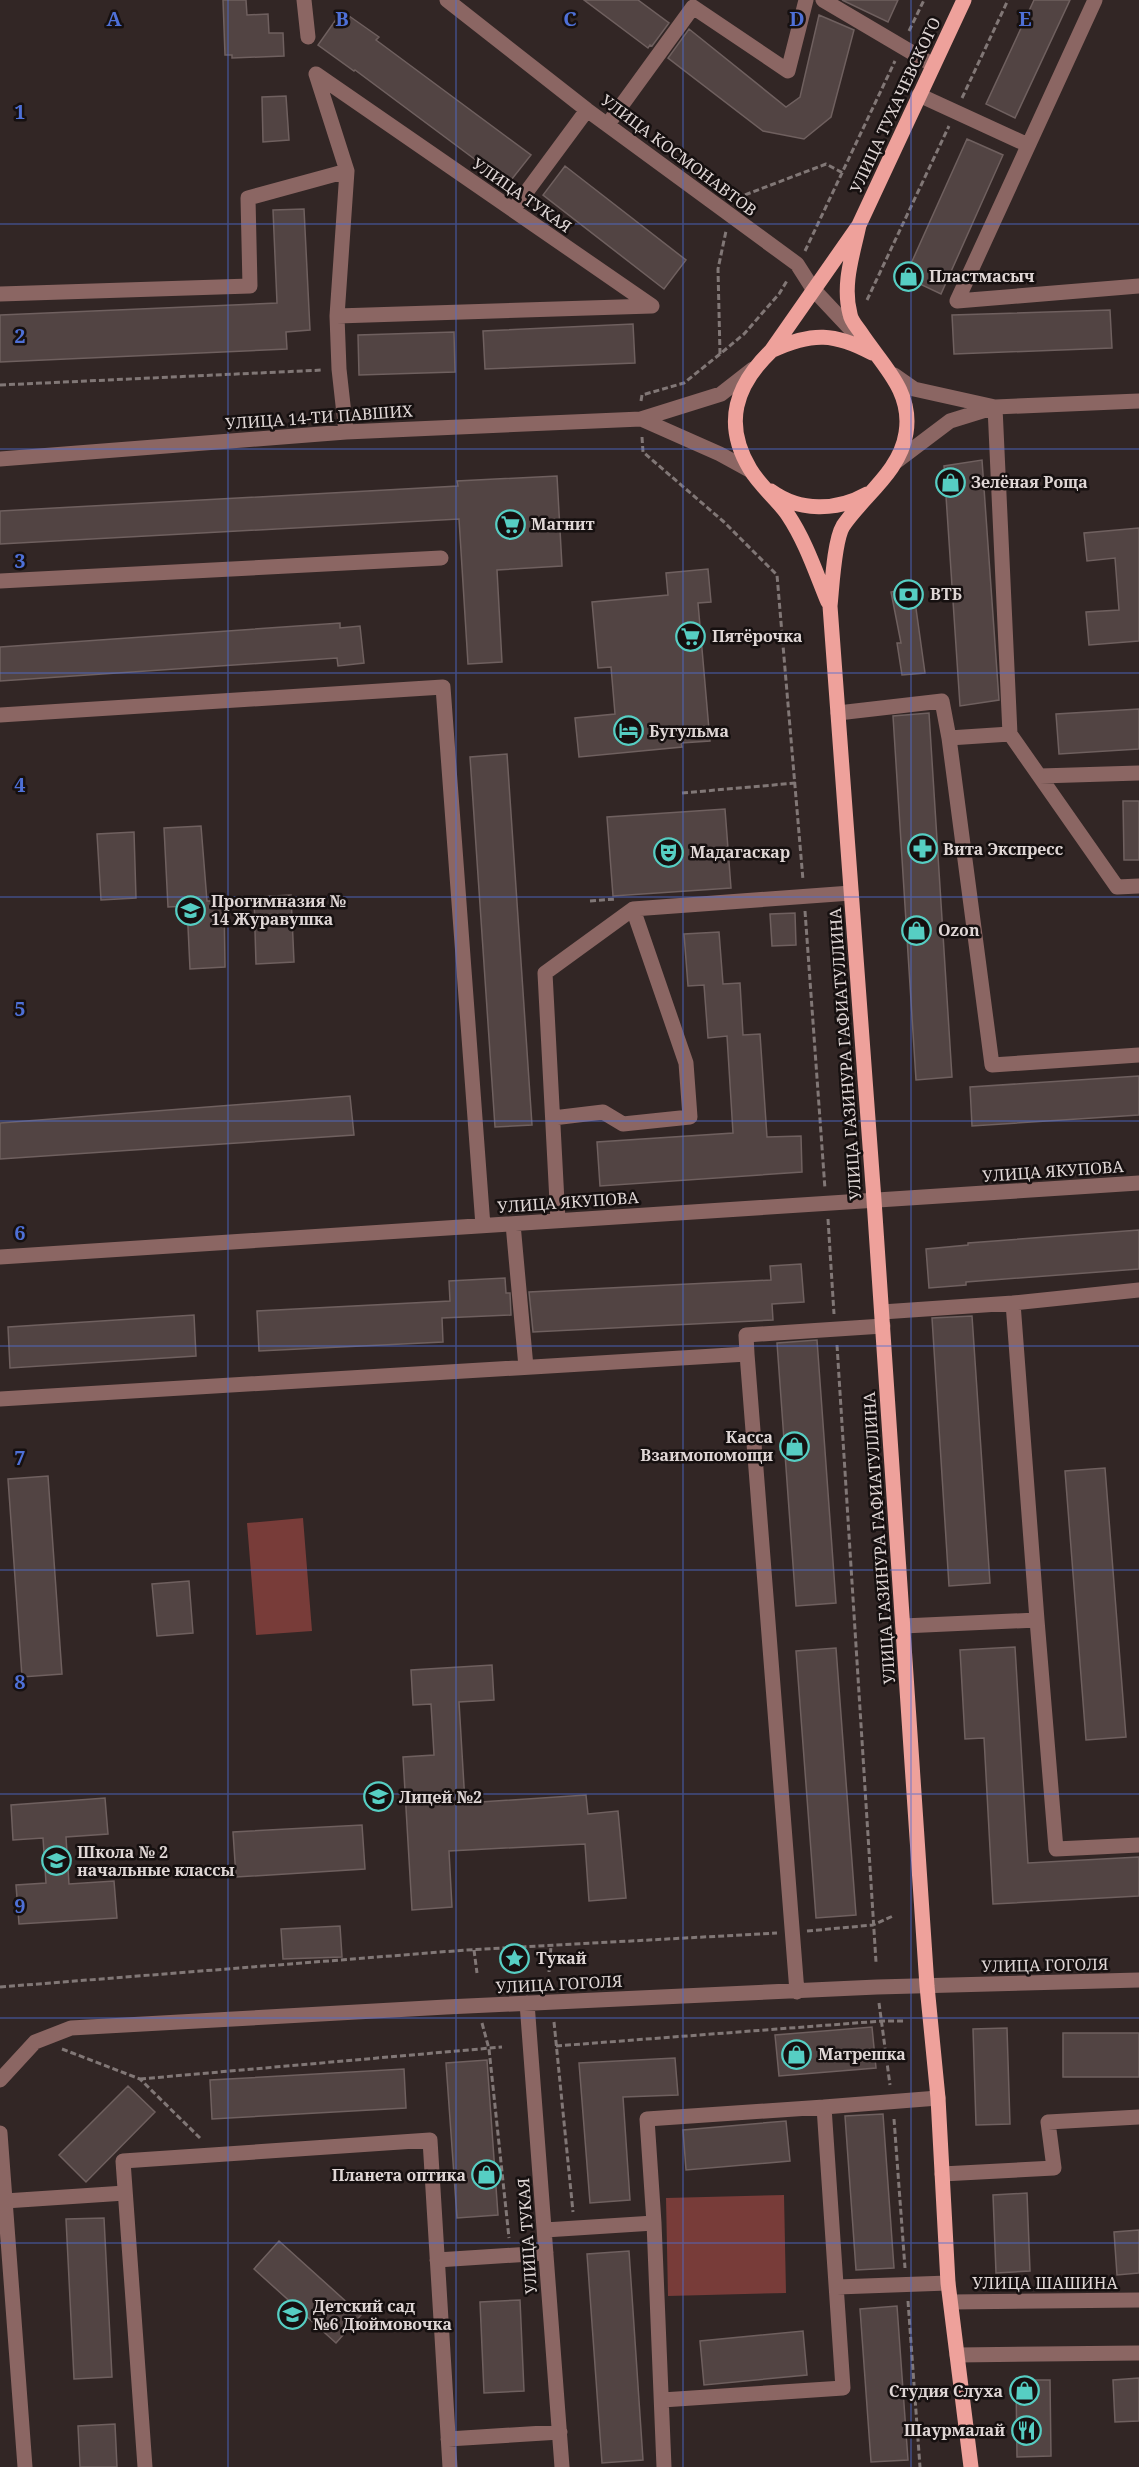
<svg xmlns="http://www.w3.org/2000/svg" width="1139" height="2467" font-family="'Noto Serif',serif">
<style>
.green{fill:#783c39}
.building{fill:#524443;stroke:#6f605f;stroke-width:1.5}
.lines{fill:none;stroke-linecap:round;stroke-linejoin:round}
.path{stroke:#817776;stroke-width:3;stroke-dasharray:6 3;stroke-linecap:butt}
.minor{stroke:#8b6663;stroke-width:15}
.major{stroke:#eea19b;stroke-width:15}
.grid{fill:none;stroke:#4e70d7;stroke-width:1.5;stroke-opacity:0.55}
.labels{text-anchor:middle;stroke-width:5;stroke-linejoin:round;paint-order:stroke}
.street-label{font-size:16px;fill:#dfd6d5;stroke:#161010}
.poi-label{font-size:16px;font-weight:bold;fill:#dfd6d5;stroke:#161010;text-anchor:start}
.grid-label{font-size:20px;text-anchor:middle;font-weight:bold;fill:#4e70d7;stroke:#161010;stroke-width:5;stroke-linejoin:round;paint-order:stroke}
</style>
<rect width="100%" height="100%" fill="#322625"/>
<path class="green" d="M303,1518L312,1631L256,1635L247,1523Z
M784,2195L786,2293L668,2296L666,2198Z"/>
<path class="building" d="M223,0H246L247,15L268,14L269,33H283L284,56L232,58V55H225Z
M584,0H638L669,23L652,46L650,45L648,48Z
M842,0H898L888,22Z
M1034,0H1070L1015,118L986,104Z
M342,11L379,37L376,40L531,155L508,184L355,70L354,71L318,45Z
M819,15L854,30L831,117L804,139L763,131L668,58L689,29L786,107L800,97Z
M286,96L289,140L263,142L262,97Z
M967,139L1003,155L941,294L905,277Z
M565,166L686,260L664,289L543,195Z
M304,209L310,330L286,332L287,349L0,362V315L277,303L273,210Z
M1110,310L1112,348L954,354L952,315Z
M633,324L635,363L485,369L483,331Z
M454,332L455,372L359,375L358,335Z
M982,460L999,700L960,706L944,466Z
M557,476L562,566L497,570L502,662L468,664L459,519L0,544V511L458,486L457,481Z
M1139,528V641L1089,645L1086,612L1119,610L1115,558L1087,561L1084,533Z
M708,569L711,602L698,603L710,741L681,743L682,747L579,757L575,718L615,714L611,667L598,668L592,602L668,595L666,573Z
M913,587L925,673L902,675L897,643H901L891,592Z
M340,623V628L360,626L364,663L338,666L337,658L0,681V647Z
M1139,709V749L1059,754L1056,714Z
M929,713L952,1077L916,1080L893,716Z
M507,754L532,1125L495,1127L470,757Z
M1123,801H1139V860H1124Z
M725,809L731,888L613,896L607,817Z
M201,826L207,901H224L225,967L190,969L187,906L168,907L164,828Z
M134,832L136,898L101,900L97,834Z
M291,895L294,962L256,964L254,897Z
M795,913L796,945L772,946L770,914Z
M719,932L723,984L740,983L743,1035L760,1034L767,1137L801,1136L802,1172L600,1186L597,1142L733,1133L727,1036L708,1038L704,985L688,986L684,934Z
M1139,1076V1115L972,1126L970,1087Z
M350,1096L354,1135L0,1159V1123Z
M1139,1230V1269L966,1282V1285L929,1288L926,1249L968,1245V1243Z
M801,1264L804,1302L772,1304L773,1320L533,1332L529,1292L771,1280L770,1266Z
M505,1278L506,1293H510L511,1315L442,1318L443,1342L259,1351L257,1311L450,1301L449,1281Z
M194,1315L196,1356L10,1368L8,1327Z
M972,1316L990,1583L949,1586L932,1318Z
M817,1340L836,1603L796,1606L777,1343Z
M1105,1468L1126,1737L1086,1740L1065,1471Z
M48,1476L62,1674L22,1677L8,1479Z
M189,1581L193,1633L157,1636L152,1584Z
M1015,1647L1028,1863L1139,1857V1896L993,1904L984,1738L965,1739L960,1650Z
M836,1648L856,1915L816,1918L796,1651Z
M492,1665L494,1700L459,1702L465,1803L586,1795L588,1814L618,1811L626,1898L589,1901L585,1844L449,1851L452,1907L412,1910L403,1757L434,1755L431,1704L413,1705L411,1670Z
M105,1798L108,1834L66,1837L69,1884L114,1881L117,1918L19,1924L16,1885L46,1883L43,1838L13,1840L11,1805Z
M362,1825L365,1869L236,1877L233,1832Z
M340,1926L342,1957L283,1959L281,1929Z
M872,2027L876,2068L779,2076L775,2035Z
M1007,2028L1010,2124L976,2125L973,2029Z
M1063,2033H1139V2077H1063Z
M675,2058L678,2095L623,2097L630,2200L590,2203L579,2063Z
M487,2060L498,2215L457,2218L446,2063Z
M404,2069L406,2108L212,2119L210,2080Z
M128,2086L155,2112L86,2182L59,2155Z
M883,2114L894,2268L856,2270L845,2116Z
M786,2121L790,2161L686,2170L683,2130Z
M1027,2193L1030,2271L996,2273L993,2195Z
M104,2218L112,2377L74,2379L66,2219Z
M1139,2230V2273L1117,2275L1114,2232Z
M279,2241L361,2315L336,2343L254,2269Z
M629,2251L643,2460L602,2463L587,2254Z
M520,2300L524,2391L484,2393L480,2302Z
M897,2306L908,2460L871,2462L860,2309Z
M803,2331L807,2375L704,2385L700,2341Z
M1139,2378V2421L1115,2422L1113,2380Z
M1016,2380H1050L1051,2456L1017,2457Z
M115,2424L117,2467H80L78,2426Z"/>
<g class="lines">
<path class="path" d="M909,31L924,0
M962,98L1008,0
M739,201L742,196L826,164L843,173
M805,251L895,61
M867,300L949,126
M720,354L718,269L726,231
M0,385L323,370
M641,401L642,395L684,383L720,354L744,334L779,294L788,279
M642,437L643,452L724,522L777,575L803,880
M682,793L796,783
M590,901L616,899
M805,911L825,1189
M828,1219L834,1314
M837,1345L876,1962
M807,1931L873,1925L893,1916
M474,1950L477,1973
M549,1972L551,1946
M0,1987L466,1950L777,1933
M879,2003L890,2085
M554,2022L573,2212
M482,2023L489,2049L509,2238
M556,2046L882,2021H906
M62,2049L140,2079L200,2138
M140,2079L502,2047
M894,2119L905,2268
M908,2301L920,2467"/>
<path class="minor" d="M304,0L308,37
M447,0L587,110L797,264L813,289L860,339
M823,0L933,65
M1095,0L957,301L1139,286
M316,74L652,306L337,316
M316,74L347,171L337,316L339,369L346,432
M919,95L1028,145
M608,124L693,7L788,71L806,0
M513,210L587,110
M0,294L250,286L248,198L347,171
M894,375L914,389L995,407L1139,401
M995,407L1010,734
M641,419L720,454L751,471
M0,459L346,432L641,419L721,394L753,369
M897,461L950,421L992,408
M0,581L441,558
M838,713L942,701L949,738L1010,734L1117,887L1139,886
M0,715L443,687L483,1226
M949,738L992,1065L1139,1055
M1040,776L1139,773
M633,909L851,893
M553,1118L603,1112L623,1124L690,1117L686,1063L633,909L545,973L558,1221
M513,1224L526,1367
M0,1257L1139,1183
M1013,1303L1139,1290
M882,1312L1013,1303L1037,1620
M747,1354L746,1335L883,1326
M0,1399L747,1354L797,1992
M903,1626L1037,1620L1056,1849L1139,1845
M527,2003L562,2467
M0,2080L35,2042L71,2028L446,2007L877,1987L1139,1980
M824,2107L938,2098
M0,2133L25,2467
M942,2174L1054,2168L1048,2122L1139,2117
M5,2201L125,2193
M654,2223L647,2119L824,2107L843,2388L662,2400
M545,2230L654,2223L664,2467
M437,2260L546,2253
M837,2287L948,2283
M951,2302L1139,2300
M957,2355L1139,2353
M448,2439L560,2432
M145,2467L123,2161L430,2140L450,2467"/>
<path class="major" d="M859,225C853,254 842,284 850,314C851,321 857,327 861,333C882,365 913,391 906,433C900,472 864,495 843,526C834,541 832,588 830,606L874,1200L927,1986L938,2098L948,2283L971,2467
M773,350C812,332 835,333 872,353
M771,491C800,512 837,511 867,494
M828,602C816,573 806,542 788,515C777,499 760,486 750,469C723,424 735,386 771,351L859,225L964,0"/>
</g>
<path class="grid" d="M228,0V2467M456,0V2467M683,0V2467M911,0V2467M0,224H1139M0,449H1139M0,673H1139M0,897H1139M0,1121H1139M0,1346H1139M0,1570H1139M0,1794H1139M0,2018H1139M0,2243H1139"/>
<defs>
<symbol id="shop-ring" viewBox="-11 -11 22 22"><circle r="9.5" fill="#161010" stroke="#56cec3" stroke-width="1.5"/><path d="M-5-2.5h2.3a2.7 3.5 0 0 1 5.4 0H5L5.5 6h-11ZM-1.5-2.5h3a1.5 2.3 0 0 0-3 0Z" fill="#56cec3"/></symbol>
<symbol id="supermarket-ring" viewBox="-11 -11 22 22"><circle r="9.5" fill="#161010" stroke="#56cec3" stroke-width="1.5"/><path d="M-6-5.5h2.5l.6 2H6L4.5 2H-2.5L-4.4-4H-6ZM-1.5 3.2a1.3 1.3 0 1 0 .1 0ZM3 3.2a1.3 1.3 0 1 0 .1 0Z" fill="#56cec3"/></symbol>
<symbol id="bank-ring" viewBox="-11 -11 22 22"><circle r="9.5" fill="#161010" stroke="#56cec3" stroke-width="1.5"/><path d="M-6-4H6V4H-6ZM0-2.3a2.3 2.3 0 1 0 0 4.6a2.3 2.3 0 1 0 0-4.6Z" fill="#56cec3"/></symbol>
<symbol id="hotel-ring" viewBox="-11 -11 22 22"><circle r="9.5" fill="#161010" stroke="#56cec3" stroke-width="1.5"/><path d="M-6-4.5h1.5V1H6V5H4.5V3h-9V5H-6ZM-4 0a1.8 1.8 0 1 1 3.6 0ZM.5 0V-2.5h3Q6-2.5 6 0Z" fill="#56cec3"/></symbol>
<symbol id="pharmacy-ring" viewBox="-11 -11 22 22"><circle r="9.5" fill="#161010" stroke="#56cec3" stroke-width="1.5"/><path d="M-2-6h4v4h4v4h-4v4h-4v-4h-4v-4h4Z" fill="#56cec3"/></symbol>
<symbol id="theatre-ring" viewBox="-11 -11 22 22"><circle r="9.5" fill="#161010" stroke="#56cec3" stroke-width="1.5"/><path d="M-5-5.5Q0-4 5-5.5V0Q5 5 0 6Q-5 5-5 0ZM-3.3-2.5H-1v1.5H-3.3ZM1-2.5H3.3v1.5H1ZM-2.8 1Q0 5.5 2.8 1Z" fill="#56cec3"/></symbol>
<symbol id="school-ring" viewBox="-11 -11 22 22"><circle r="9.5" fill="#161010" stroke="#56cec3" stroke-width="1.5"/><path d="M0-5L7-2L0 1L-7-2ZM-4 1L0 2.5L4 1V4Q0 6-4 4Z" fill="#56cec3"/></symbol>
<symbol id="sight-ring" viewBox="-11 -11 22 22"><circle r="9.5" fill="#161010" stroke="#56cec3" stroke-width="1.5"/><path d="M0-6L1.8-2.2L6-1.7L2.9 1.2L3.7 5.4L0 3.3L-3.7 5.4L-2.9 1.2L-6-1.7L-1.8-2.2Z" fill="#56cec3"/></symbol>
<symbol id="restaurant-ring" viewBox="-11 -11 22 22"><circle r="9.5" fill="#161010" stroke="#56cec3" stroke-width="1.5"/><path d="M-5-6h1v4h1v-4h1v4h1v-4h1v5L-1.5 .5V6h-2V.5L-5-1ZM5-6V6H3V1.5H1.5Q1.5-4 5-6Z" fill="#56cec3"/></symbol>
</defs>
<g fill-rule="evenodd">
<use href="#shop-ring" x="892" y="260" width="33" height="33"/>
<use href="#shop-ring" x="934" y="466" width="33" height="33"/>
<use href="#supermarket-ring" x="494" y="508" width="33" height="33"/>
<use href="#bank-ring" x="892" y="578" width="33" height="33"/>
<use href="#supermarket-ring" x="674" y="620" width="33" height="33"/>
<use href="#hotel-ring" x="612" y="714" width="33" height="33"/>
<use href="#pharmacy-ring" x="906" y="832" width="33" height="33"/>
<use href="#theatre-ring" x="652" y="836" width="33" height="33"/>
<use href="#school-ring" x="174" y="894" width="33" height="33"/>
<use href="#shop-ring" x="900" y="914" width="33" height="33"/>
<use href="#shop-ring" x="778" y="1430" width="33" height="33"/>
<use href="#school-ring" x="362" y="1780" width="33" height="33"/>
<use href="#school-ring" x="40" y="1844" width="33" height="33"/>
<use href="#sight-ring" x="498" y="1942" width="33" height="33"/>
<use href="#shop-ring" x="780" y="2038" width="33" height="33"/>
<use href="#shop-ring" x="470" y="2158" width="33" height="33"/>
<use href="#school-ring" x="276" y="2298" width="33" height="33"/>
<use href="#shop-ring" x="1008" y="2374" width="33" height="33"/>
<use href="#restaurant-ring" x="1010" y="2414" width="33" height="33"/>
</g>
<g class="labels">
<g class="street-label">
<text transform="translate(895 105) rotate(-65)" y="6">УЛИЦА ТУХАЧЕВСКОГО</text>
<text transform="translate(679 155) rotate(37)" y="6">УЛИЦА КОСМОНАВТОВ</text>
<text transform="translate(522 195) rotate(35)" y="6">УЛИЦА ТУКАЯ</text>
<text transform="translate(319 417) rotate(-4)" y="6">УЛИЦА 14-ТИ ПАВШИХ</text>
<text transform="translate(845 1054) rotate(-94)" y="6">УЛИЦА ГАЗИНУРА ГАФИАТУЛЛИНА</text>
<text transform="translate(1053 1171) rotate(-4)" y="6">УЛИЦА ЯКУПОВА</text>
<text transform="translate(568 1202) rotate(-4)" y="6">УЛИЦА ЯКУПОВА</text>
<text transform="translate(879 1538) rotate(-94)" y="6">УЛИЦА ГАЗИНУРА ГАФИАТУЛЛИНА</text>
<text transform="translate(1045 1965) rotate(-1)" y="6">УЛИЦА ГОГОЛЯ</text>
<text transform="translate(559 1984) rotate(-3)" y="6">УЛИЦА ГОГОЛЯ</text>
<text transform="translate(527 2236) rotate(-94)" y="6">УЛИЦА ТУКАЯ</text>
<text x="1045" y="2289">УЛИЦА ШАШИНА</text>
</g>
<g class="poi-label">
<text x="929" y="282">Пластмасыч</text>
<text x="971" y="488">Зелёная Роща</text>
<text x="531" y="530">Магнит</text>
<text x="930" y="600">ВТБ</text>
<text x="712" y="642">Пятёрочка</text>
<text x="649" y="737">Бугульма</text>
<text x="943" y="855">Вита Экспресс</text>
<text x="690" y="858">Мадагаскар</text>
<text x="211" y="907">Прогимназия №<tspan x="211" dy="18">14 Журавушка</tspan></text>
<text x="938" y="936">Ozon</text>
<text x="773" y="1443" text-anchor="end">Касса<tspan x="773" dy="18">Взаимопомощи</tspan></text>
<text x="399" y="1803">Лицей №2</text>
<text x="77" y="1858">Школа № 2<tspan x="77" dy="18">начальные классы</tspan></text>
<text x="536" y="1964">Тукай</text>
<text x="818" y="2060">Матрешка</text>
<text x="466" y="2181" text-anchor="end">Планета оптика</text>
<text x="313" y="2312">Детский сад<tspan x="313" dy="18">№6 Дюймовочка</tspan></text>
<text x="1003" y="2397" text-anchor="end">Студия Слуха</text>
<text x="1005" y="2436" text-anchor="end">Шаурмалай</text>
</g>
</g>
<g class="grid-label">
<text x="114" y="26">A</text>
<text x="342" y="26">B</text>
<text x="570" y="26">C</text>
<text x="797" y="26">D</text>
<text x="1025" y="26">E</text>
<text x="20" y="119">1</text>
<text x="20" y="343">2</text>
<text x="20" y="568">3</text>
<text x="20" y="792">4</text>
<text x="20" y="1016">5</text>
<text x="20" y="1240">6</text>
<text x="20" y="1465">7</text>
<text x="20" y="1689">8</text>
<text x="20" y="1913">9</text>
</g>
</svg>
